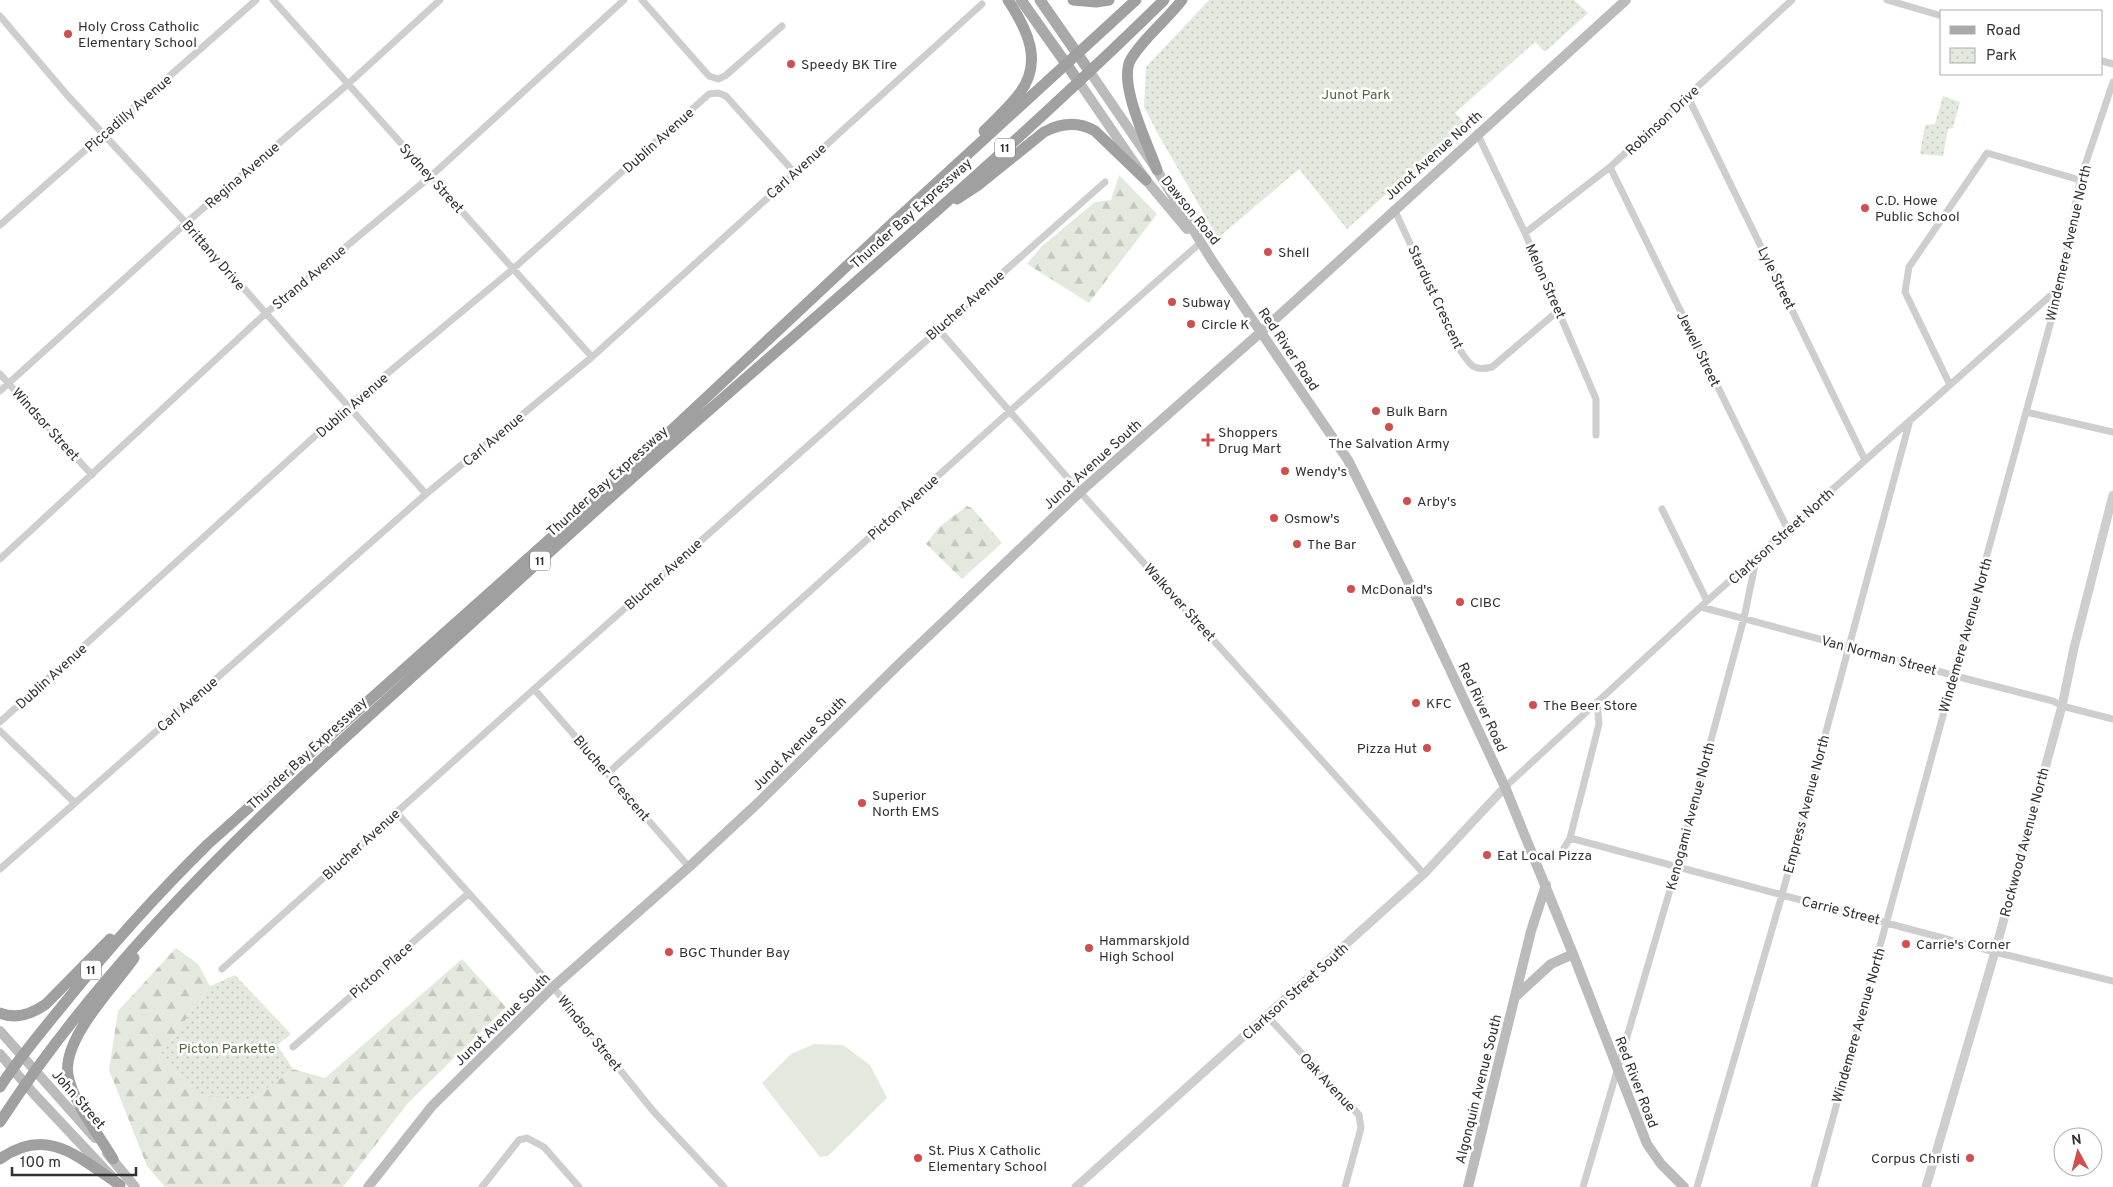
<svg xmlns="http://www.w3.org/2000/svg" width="2113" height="1187" font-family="Overpass,sans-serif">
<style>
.grass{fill:#e3e9de}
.forest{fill:url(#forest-firs)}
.park{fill:url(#park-dots)}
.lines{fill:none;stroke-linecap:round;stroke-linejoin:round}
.minor{stroke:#cecece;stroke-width:7}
.tertiary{stroke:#cecece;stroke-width:9}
.secondary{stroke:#bbb;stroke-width:10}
.primary{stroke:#a9a9a9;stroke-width:11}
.trunk{stroke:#a0a0a0;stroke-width:11}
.poi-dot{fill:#d04e4b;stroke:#fff;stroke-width:2}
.labels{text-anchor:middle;stroke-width:5;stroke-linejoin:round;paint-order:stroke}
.shield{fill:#fff;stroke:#6f6f6f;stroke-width:1}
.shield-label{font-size:12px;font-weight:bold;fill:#313131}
.poi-label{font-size:14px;fill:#313131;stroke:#fff;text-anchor:start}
.park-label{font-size:14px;fill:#516743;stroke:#fff}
.street-label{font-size:14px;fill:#313131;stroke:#fff}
</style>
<defs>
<pattern id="forest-firs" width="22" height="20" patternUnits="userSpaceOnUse" patternTransform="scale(1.25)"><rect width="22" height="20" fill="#e3e9de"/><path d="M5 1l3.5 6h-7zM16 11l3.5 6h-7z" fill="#c3c8bf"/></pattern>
<pattern id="park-dots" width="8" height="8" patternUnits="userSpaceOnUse" patternTransform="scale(1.25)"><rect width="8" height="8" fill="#e3e9de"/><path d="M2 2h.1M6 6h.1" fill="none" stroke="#c3c8bf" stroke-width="1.8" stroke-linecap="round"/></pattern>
</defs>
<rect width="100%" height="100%" fill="#fff"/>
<path class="grass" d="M814,1044L843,1045L870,1065L887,1098L828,1156L820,1157L762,1083L791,1054Z"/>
<path class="forest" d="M1119,175L1157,214L1089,303L1027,264L1041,247L1095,202L1111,200Z
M967,506L972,508L1002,543L962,579L926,544L939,527Z
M176,948L198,964L210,986L159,1057L250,1101L293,1069L325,1078L462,959L506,1007L408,1103L343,1187H165L147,1166L109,1070L118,1011Z"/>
<path class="park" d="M1209,0H1574L1588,13L1545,52L1535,42L1455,113L1465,124L1347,229L1299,169L1218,238L1158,134L1144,107L1146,67Z
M1943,96L1960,102L1953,128L1948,129L1943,156L1920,154L1925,125L1935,124Z
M235,975L291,1034L277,1045L293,1069L250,1101L199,1095L159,1057L210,986Z"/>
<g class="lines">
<path class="minor" d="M273,0L592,357
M642,0L709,76L718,79L725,76L782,26
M1887,0L1942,16
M0,16L68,96L186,223L426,494
M2102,61L2113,64
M1688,97L1865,460
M1477,133L1525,233L1596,399V435
M1610,167L1788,530
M1394,209L1460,350C1470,365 1473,372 1492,367L1559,310
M0,225L256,0
M1525,233L1610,167L1792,0
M938,329L1080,492L1424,874
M0,374L92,475
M1950,385L1905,292L1909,267L1987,153L2080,180
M0,391L186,223L348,84L440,0
M2026,412L2113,432
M1662,509L1707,601
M0,559L265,314L431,176L624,0
M1701,607L1967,679L2053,701L2062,706L2113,719
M534,689L689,867
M0,722L347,407L513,269L709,94L718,93L726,96L794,172
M0,731L75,803
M608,773L1010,411L1199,244
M1505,787L1707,601L2059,288
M396,812L553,987L654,1112L724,1187
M1570,838L1995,952L2113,981
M1564,848L1570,838L1599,724L1597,702
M0,869L426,494L592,357L982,4
M222,969L534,689L1105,182
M1267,1016L1359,1115L1361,1128L1345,1187
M293,1047L469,893
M482,1187L519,1140L527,1138L544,1147L579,1187
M1583,1187L1677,866L1744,618L1756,560
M1697,1187L1782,895L1910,420
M1814,1187L2060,288L2080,180L2113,82"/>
<path class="tertiary" d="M1076,1187L1424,874L1505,787
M1926,1187L1995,952L2062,706L2074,648L2113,495"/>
<path class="secondary" d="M1090,72L1157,170L1211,259L1348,460L1416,597L1505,787L1573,954L1647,1144L1661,1164L1684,1187
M1079,82L1146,180L1187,229
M1515,997L1551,964L1573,954
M0,1031L95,1138
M0,1054L34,1094L112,1177
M107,1153L135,1187
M368,1187L432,1106L553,987L689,867L759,802L900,663L1080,492L1261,332L1626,0
M1468,1187L1531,931L1546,885"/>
<path class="primary" d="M1021,0L1079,82
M1040,0L1090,72"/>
<path class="trunk" d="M1073,0L1096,2L1109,0
M984,131C996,119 1009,107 1019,94C1044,62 1027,29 1008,0
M1157,170C1148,144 1117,82 1131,59C1144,37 1166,21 1182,0
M957,199L977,186L1044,132C1061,123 1078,121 1095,131L1146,180
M0,1013C17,1020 32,1014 46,1004L110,939
M0,1087C19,1058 41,1032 63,1005C108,949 156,895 208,844L663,438L897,219L1136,0
M0,1122C118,940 283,793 444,648C520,579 596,509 674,441C839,296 1007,154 1164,0
M0,1159C48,1125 79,1158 120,1185
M113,1159C100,1137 72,1100 68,1075C62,1039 113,988 134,958"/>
</g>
<g class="poi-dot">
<circle cx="68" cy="34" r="5"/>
<circle cx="791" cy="64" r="5"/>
<circle cx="1865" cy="208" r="5"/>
<circle cx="1268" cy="252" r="5"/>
<circle cx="1172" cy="302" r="5"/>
<circle cx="1191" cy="324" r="5"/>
<circle cx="1376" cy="411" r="5"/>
<circle cx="1389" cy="427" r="5"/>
<path d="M1205.5 432.5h5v5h5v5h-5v5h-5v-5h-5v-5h5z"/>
<circle cx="1285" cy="471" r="5"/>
<circle cx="1407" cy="501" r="5"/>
<circle cx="1274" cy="518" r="5"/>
<circle cx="1297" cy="544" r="5"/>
<circle cx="1351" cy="589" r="5"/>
<circle cx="1460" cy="602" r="5"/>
<circle cx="1416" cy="703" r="5"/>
<circle cx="1533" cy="705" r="5"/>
<circle cx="1427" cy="748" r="5"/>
<circle cx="862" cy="803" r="5"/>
<circle cx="1487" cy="855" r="5"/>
<circle cx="1906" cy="944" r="5"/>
<circle cx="1089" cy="948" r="5"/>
<circle cx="669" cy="952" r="5"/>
<circle cx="918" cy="1158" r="5"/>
<circle cx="1970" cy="1158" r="5"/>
</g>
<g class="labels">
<g class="shield">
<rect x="995" y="138.5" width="20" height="19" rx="4"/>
<rect x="530" y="551.5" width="20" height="19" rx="4"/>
<rect x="81" y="960.5" width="20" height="19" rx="4"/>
</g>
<g class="shield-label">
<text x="1005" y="152">11</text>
<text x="540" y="565">11</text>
<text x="91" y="974">11</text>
</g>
<g class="poi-label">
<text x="78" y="31">Holy Cross Catholic<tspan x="78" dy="16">Elementary School</tspan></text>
<text x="801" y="69">Speedy BK Tire</text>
<text x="1875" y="205">C.D. Howe<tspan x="1875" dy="16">Public School</tspan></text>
<text x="1278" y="257">Shell</text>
<text x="1182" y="307">Subway</text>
<text x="1201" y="329">Circle K</text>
<text x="1386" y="416">Bulk Barn</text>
<text x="1218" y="437">Shoppers<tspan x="1218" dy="16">Drug Mart</tspan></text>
<text x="1389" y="448" text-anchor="middle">The Salvation Army</text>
<text x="1295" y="476">Wendy's</text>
<text x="1417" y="506">Arby's</text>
<text x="1284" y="523">Osmow's</text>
<text x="1307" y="549">The Bar</text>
<text x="1361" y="594">McDonald's</text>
<text x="1470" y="607">CIBC</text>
<text x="1426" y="708">KFC</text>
<text x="1543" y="710">The Beer Store</text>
<text x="1417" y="753" text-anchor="end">Pizza Hut</text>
<text x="872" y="800">Superior<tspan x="872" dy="16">North EMS</tspan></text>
<text x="1497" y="860">Eat Local Pizza</text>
<text x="1099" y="945">Hammarskjold<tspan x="1099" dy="16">High School</tspan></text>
<text x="1916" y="949">Carrie's Corner</text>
<text x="679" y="957">BGC Thunder Bay</text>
<text x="928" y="1155">St. Pius X Catholic<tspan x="928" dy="16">Elementary School</tspan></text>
<text x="1960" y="1163" text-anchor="end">Corpus Christi</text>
</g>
<g class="park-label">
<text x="1356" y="99">Junot Park</text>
<text x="227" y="1053">Picton Parkette</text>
</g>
<g class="street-label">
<text transform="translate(128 113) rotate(-41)" y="5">Piccadilly Avenue</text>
<text transform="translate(1662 120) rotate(-43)" y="5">Robinson Drive</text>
<text transform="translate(658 140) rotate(-42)" y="5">Dublin Avenue</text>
<text transform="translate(1433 155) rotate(-42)" y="5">Junot Avenue North</text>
<text transform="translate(796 171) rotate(-42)" y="5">Carl Avenue</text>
<text transform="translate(242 175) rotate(-41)" y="5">Regina Avenue</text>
<text transform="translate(432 178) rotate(48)" y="5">Sydney Street</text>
<text transform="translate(1191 210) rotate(51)" y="5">Dawson Road</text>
<text transform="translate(911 213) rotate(-42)" y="5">Thunder Bay Expressway</text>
<text transform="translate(2068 243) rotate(-77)" y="5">Windemere Avenue North</text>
<text transform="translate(214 255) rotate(49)" y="5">Brittany Drive</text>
<text transform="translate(309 277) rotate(-40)" y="5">Strand Avenue</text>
<text transform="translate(1777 278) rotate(64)" y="5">Lyle Street</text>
<text transform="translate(1546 281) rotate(66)" y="5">Melon Street</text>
<text transform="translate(1436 297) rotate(65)" y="5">Stardust Crescent</text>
<text transform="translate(965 305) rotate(-41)" y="5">Blucher Avenue</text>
<text transform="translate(1289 349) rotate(56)" y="5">Red River Road</text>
<text transform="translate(1699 349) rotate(64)" y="5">Jewell Street</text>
<text transform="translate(352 405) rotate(-41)" y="5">Dublin Avenue</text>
<text transform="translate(46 424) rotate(48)" y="5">Windsor Street</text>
<text transform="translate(493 439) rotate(-40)" y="5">Carl Avenue</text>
<text transform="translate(1092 464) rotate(-42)" y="5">Junot Avenue South</text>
<text transform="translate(607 481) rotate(-42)" y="5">Thunder Bay Expressway</text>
<text transform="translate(903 507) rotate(-42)" y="5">Picton Avenue</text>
<text transform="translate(1781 536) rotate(-42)" y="5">Clarkson Street North</text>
<text transform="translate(663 574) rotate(-42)" y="5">Blucher Avenue</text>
<text transform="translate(1180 602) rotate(48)" y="5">Walkover Street</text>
<text transform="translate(1965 635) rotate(-74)" y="5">Windemere Avenue North</text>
<text transform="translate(1879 655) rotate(15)" y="5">Van Norman Street</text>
<text transform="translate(51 676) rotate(-42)" y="5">Dublin Avenue</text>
<text transform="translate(187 704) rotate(-41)" y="5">Carl Avenue</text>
<text transform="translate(1483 707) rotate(65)" y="5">Red River Road</text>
<text transform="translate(799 743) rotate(-45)" y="5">Junot Avenue South</text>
<text transform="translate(307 753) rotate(-43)" y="5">Thunder Bay Expressway</text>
<text transform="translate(612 778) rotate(49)" y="5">Blucher Crescent</text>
<text transform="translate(1806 804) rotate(-75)" y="5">Empress Avenue North</text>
<text transform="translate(1690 816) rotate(-75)" y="5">Kenogami Avenue North</text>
<text transform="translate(2024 842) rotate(-75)" y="5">Rockwood Avenue North</text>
<text transform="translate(361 844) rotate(-42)" y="5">Blucher Avenue</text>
<text transform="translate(1841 910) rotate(14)" y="5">Carrie Street</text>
<text transform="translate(381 970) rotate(-41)" y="5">Picton Place</text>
<text transform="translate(1295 991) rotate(-42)" y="5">Clarkson Street South</text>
<text transform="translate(502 1019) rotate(-44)" y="5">Junot Avenue South</text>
<text transform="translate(1858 1025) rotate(-74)" y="5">Windemere Avenue North</text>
<text transform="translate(590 1033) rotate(51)" y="5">Windsor Street</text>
<text transform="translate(1328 1082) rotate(47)" y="5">Oak Avenue</text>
<text transform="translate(1637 1082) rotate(69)" y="5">Red River Road</text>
<text transform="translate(1478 1089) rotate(-76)" y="5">Algonquin Avenue South</text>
<text transform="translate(79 1099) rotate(49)" y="5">John Street</text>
</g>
</g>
<rect x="1940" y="10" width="162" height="65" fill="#ffffff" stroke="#adadad"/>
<rect x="1950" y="26" width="25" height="8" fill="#a9a9a9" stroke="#adadad"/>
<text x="1986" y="35" font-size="15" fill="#313131">Road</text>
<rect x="1950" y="48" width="25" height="15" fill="url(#park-dots)" stroke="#adadad"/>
<text x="1986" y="60" font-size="15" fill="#313131">Park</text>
<g transform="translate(2078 1152) rotate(353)"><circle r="24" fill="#ffffff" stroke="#adadad"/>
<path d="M0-4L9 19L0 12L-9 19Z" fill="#d04e4b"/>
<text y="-8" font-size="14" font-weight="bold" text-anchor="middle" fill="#313131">N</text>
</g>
<path d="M12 1167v8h124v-8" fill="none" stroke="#313131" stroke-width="2.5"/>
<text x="20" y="1167" font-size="15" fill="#313131" stroke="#ffffff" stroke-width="4" paint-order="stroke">100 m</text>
</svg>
